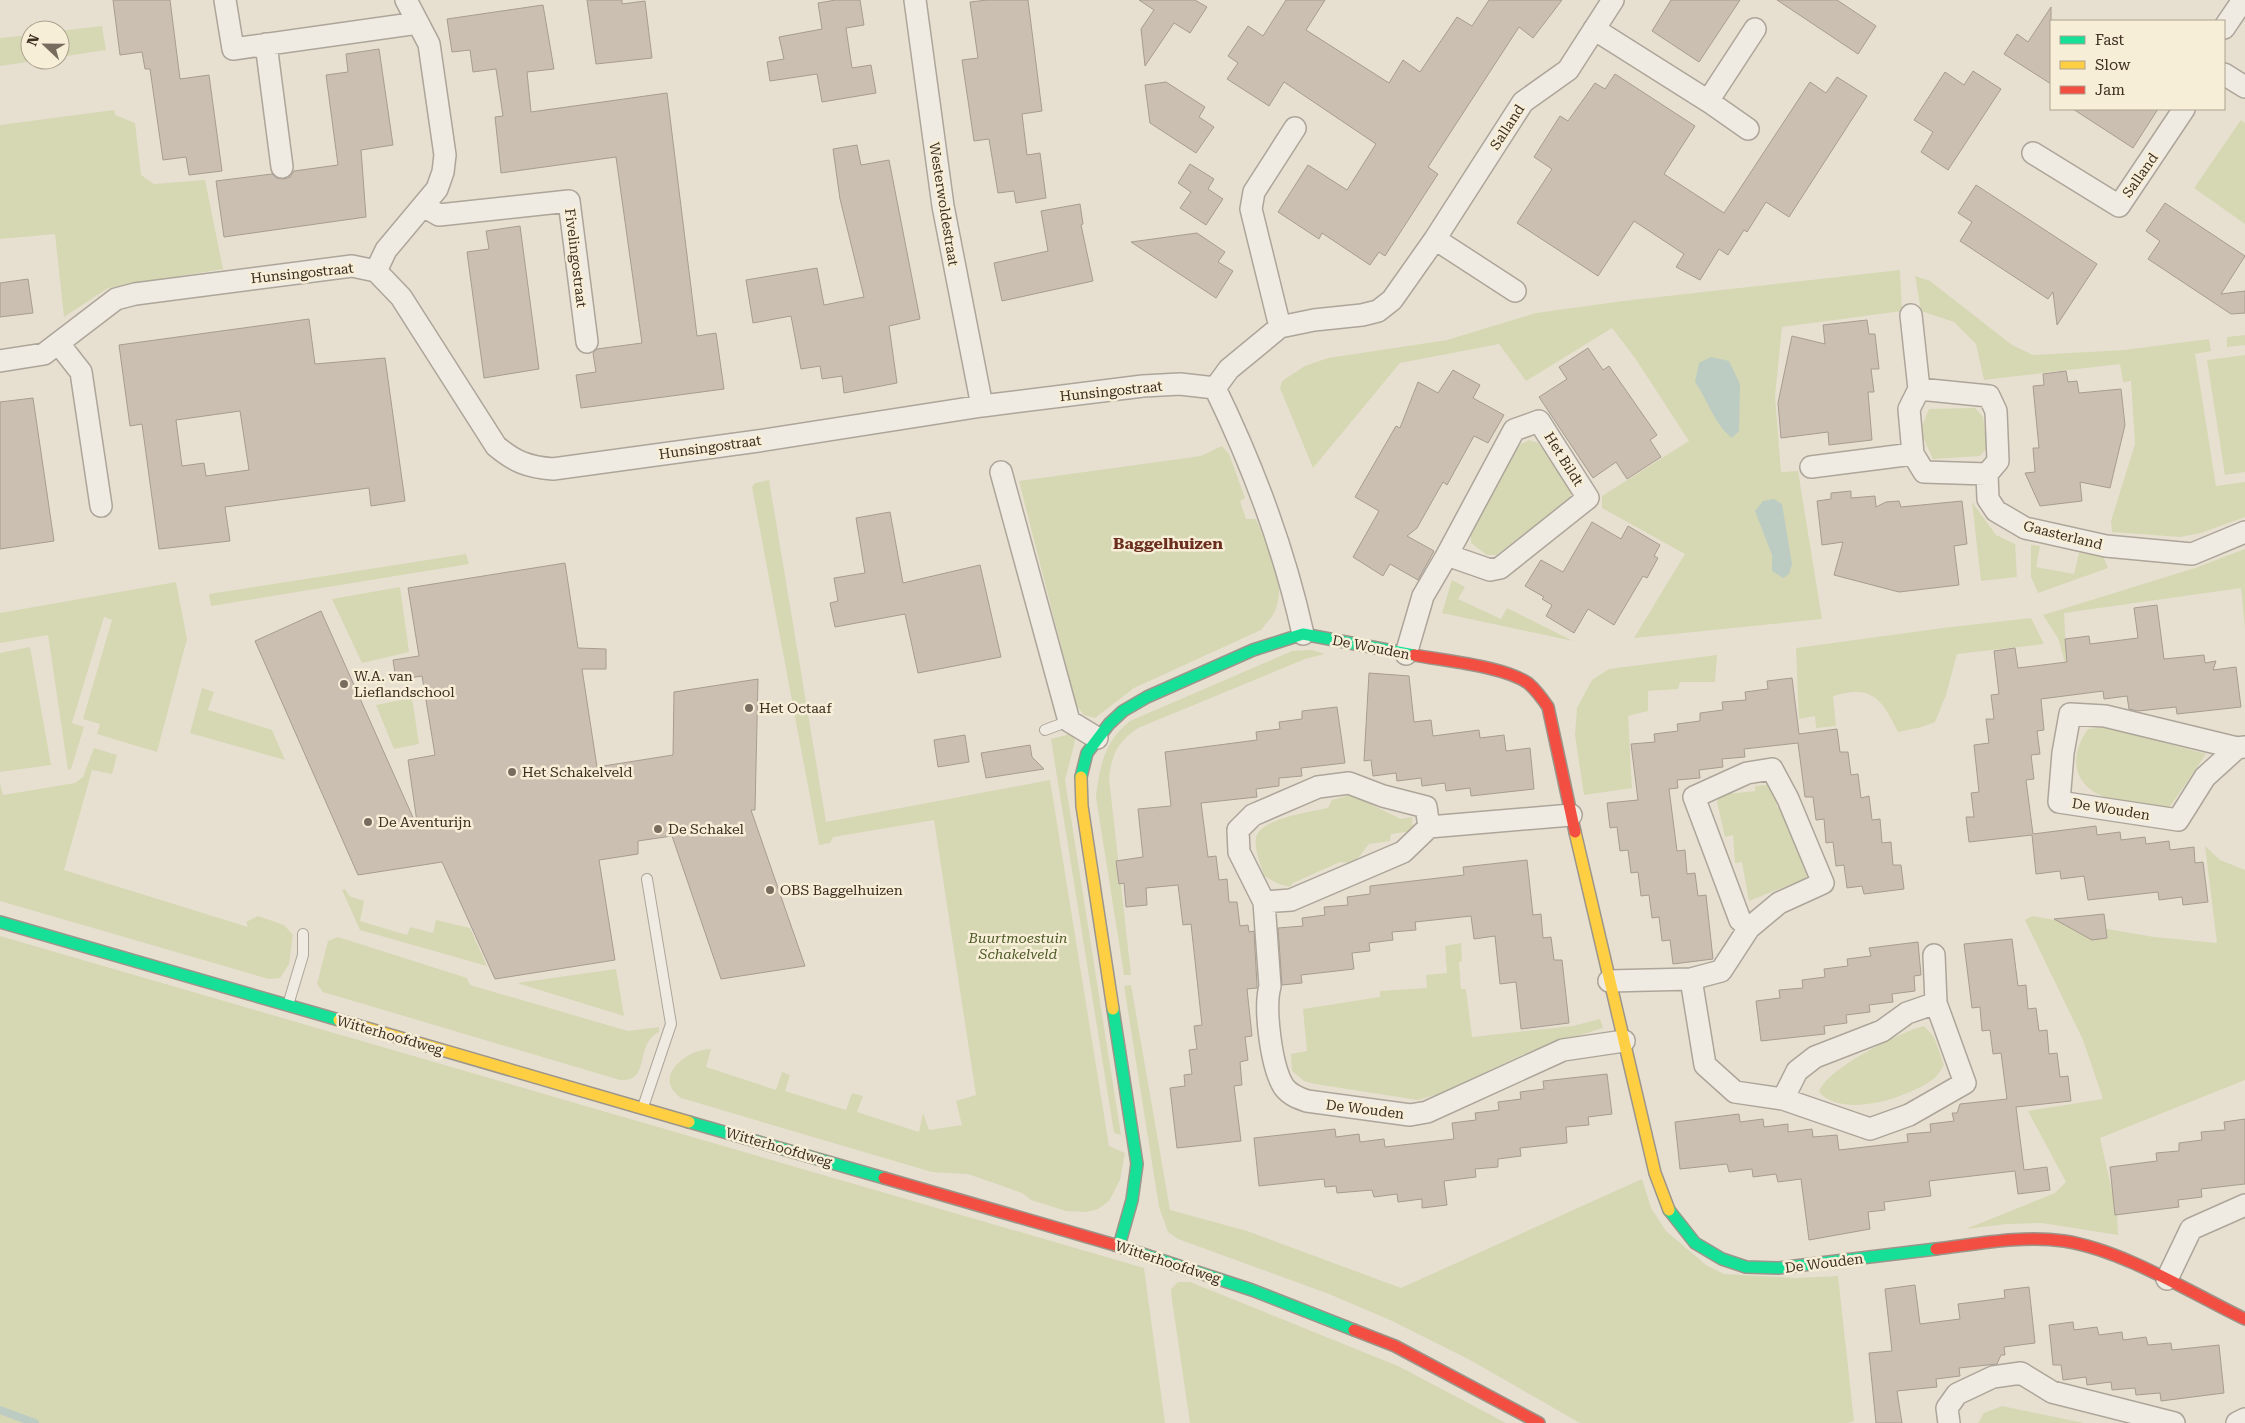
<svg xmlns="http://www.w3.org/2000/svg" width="2245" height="1423" font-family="'Roboto Serif',serif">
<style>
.green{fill:#d6d7b3}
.water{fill:#bcccc2}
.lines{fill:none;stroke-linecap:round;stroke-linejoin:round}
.stream{stroke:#bcccc2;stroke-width:8}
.building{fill:#cbbfb2;stroke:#a89c90;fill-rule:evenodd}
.lane-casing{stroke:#ada599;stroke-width:12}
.street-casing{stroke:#ada599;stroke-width:24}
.fast-casing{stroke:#9c958a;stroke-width:14}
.slow-casing{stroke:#9c958a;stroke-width:14}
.jam-casing{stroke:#9c958a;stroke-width:14}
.lane{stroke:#efebe3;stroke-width:10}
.street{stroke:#efebe3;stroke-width:21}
.fast{stroke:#16e098;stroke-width:11}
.slow{stroke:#ffcf43;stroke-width:11}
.jam{stroke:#f24e42;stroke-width:11}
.poi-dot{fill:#786c5e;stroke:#f7eed8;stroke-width:2}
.labels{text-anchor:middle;stroke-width:5;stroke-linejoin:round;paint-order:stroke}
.street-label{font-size:14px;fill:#3d2e20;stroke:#f7eed8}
.poi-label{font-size:14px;fill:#3d2e20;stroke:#f7eed8;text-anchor:start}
.park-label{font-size:14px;font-style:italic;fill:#4d5a26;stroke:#f7eed8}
.quarter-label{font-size:16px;font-weight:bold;fill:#6b2e1e;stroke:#f7eed8}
</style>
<rect width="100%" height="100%" fill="#e7e0d1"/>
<path class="green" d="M102,26L106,50L60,57V31Z
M30,35V60H40L0,66V38Z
M114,110L115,115L135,123L141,175L154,184L205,180L223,269L108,288L64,317L55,234L0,239V125Z
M2241,120L2245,123V224L2194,188Z
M1900,270L1902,311L1782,327L1775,396L1781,472L1798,471L1822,619L1634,638L1685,554L1602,508V496L1689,441L1635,358L1612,328L1526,381L1499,344L1400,363L1313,468L1280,388L1282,381L1305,366L1328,358L1447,340L1536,313L1623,301Z
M1915,276L1930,281L2012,345L2033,355L2124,350L2209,339L2211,351L2195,354L2216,486L2245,482V517L2201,533L2180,537L2112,532L2111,521L2135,444L2131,381L2123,382L2120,364L1984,380L1976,344L1954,322L1921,311Z
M2245,335V345L2227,347V337Z
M2245,355V472L2225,475L2207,360Z
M1975,408L1983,417L1987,448L1980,456L1933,459L1920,431L1929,409Z
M1529,440L1538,443L1572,490L1570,498L1496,555H1487L1471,543V535L1514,454L1521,444Z
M1222,446L1229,454L1245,498L1240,501L1246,519H1256C1266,546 1288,582 1275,611C1272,618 1265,624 1261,630L1134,688L1095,718L1084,715L1076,705L1019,481L1201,456Z
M769,480L826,822L1050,780L1109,1146L1125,1153L1120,1180L1109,1201L1098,1209L1086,1212L1066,1211L1031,1200L1022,1193L968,1174L932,1172L681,1098C651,1077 687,1049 711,1049L706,1067L776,1090L782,1072L790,1075L785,1091L846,1110L852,1093L863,1096L857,1112L919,1132L923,1113L929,1130L962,1125L956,1101L976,1095L934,820L833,837L830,843L819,845L752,487L755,483Z
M1972,502L1996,535L2015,544L2017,577L1981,581Z
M2031,545L2040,546L2036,567L2074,574L2079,553L2103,556L2108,568L2038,593L2031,577Z
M2245,549V628L2241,588L2064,613L2067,670L2058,638L2043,615L2195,568Z
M466,554L469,564L211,606L209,594Z
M1452,580L1465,587L1458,599L1501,619L1507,608L1573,641L1442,613Z
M176,582L187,639L157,752L97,734L100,724L83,719L112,620L104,617L72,723L84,727L71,769L68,770L48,635L0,643V613Z
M400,587L409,652L362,663L332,599Z
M2031,618L2044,644L1957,654L1946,695L1935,722L1922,727L1898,732C1882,699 1872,684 1833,696L1836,726L1816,728L1815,716L1799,719L1796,648L1943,628Z
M30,647L51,765L0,772V653Z
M1312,650L1325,654L1305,659L1138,728C1118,742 1112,753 1109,778L1131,975H1124L1096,797C1100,765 1104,742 1130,721L1292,651Z
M1717,655L1715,682H1680L1678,689L1648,691V711L1628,716L1632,788L1584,795L1575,735L1577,708L1592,680L1609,669Z
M202,688L214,692L208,710L272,730L285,760L190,733Z
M412,698L419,744L394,749L376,705Z
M2106,727L2206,754L2169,808C2149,805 2118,803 2100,795C2070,781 2071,753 2088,729Z
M1070,734L1075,739L1074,745L1065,780L1121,1135L1114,1133L1051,739Z
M94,748L117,755L112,774L92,770L64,870L248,927L246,922L258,916L284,925L293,935L289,964L280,978L269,979L0,901V783L3,795L75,783L83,777Z
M1775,784L1777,807L1784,808L1788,831L1796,830L1798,855L1805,853L1809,874L1804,879L1749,901L1742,862L1735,863L1733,835L1725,837L1717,802L1720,795L1755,791V786Z
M1350,795L1362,798L1366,802L1401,819L1412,817L1413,831L1391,834L1390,841L1369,844L1358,858L1350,863L1340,862L1293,883L1290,887L1279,884L1264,876C1261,864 1254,850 1256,838C1260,818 1311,812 1328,808L1332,800Z
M2205,846L2220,860L2245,870V1080L2100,1138L2117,1213L2118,1235L2042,1223L2007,1224L1966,1229L2055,1193L2066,1182L2028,1111L2103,1099L2083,1040L2025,920L2032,916L2154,937L2217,943Z
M345,889L349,896L364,901L360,921L407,935L410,927L433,933L436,920L470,928L487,966L360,930L342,890Z
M0,936L1144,1268L1165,1423H0Z
M338,937L467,978L470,985L628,1031L659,1027V1032C638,1042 647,1071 632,1078C629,1080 623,1080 620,1080L323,992L317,984L328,941Z
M1461,943L1462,961L1459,962L1461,989H1466L1472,1037L1573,1026L1600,1019L1603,1028L1531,1051L1438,1094L1418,1100L1315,1084L1304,1081L1292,1071L1291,1054L1307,1051L1303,1009L1380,997V991L1427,988L1426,975L1447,973L1445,946Z
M616,969L624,1016L517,983Z
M1131,985L1170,1210L1247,1231L1401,1288L1642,1179L1651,1208L1666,1231L1706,1265L1724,1274L1796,1278L1838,1276L1854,1421L1847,1423H1580L1470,1360L1390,1320L1329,1294L1178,1239L1168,1232L1159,1207L1124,986Z
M1924,1026L1934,1037L1944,1065C1941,1070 1937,1077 1932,1080C1906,1098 1844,1119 1819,1092C1826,1069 1900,1032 1924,1026Z
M1178,1282H1190L1398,1366L1506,1423H1190L1172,1300L1171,1289Z
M2002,1406L2084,1423H1978L1984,1413Z"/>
<path class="water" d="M1711,357L1729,361L1740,384L1739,431L1732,438C1714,424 1708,400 1695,382L1699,363Z
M1774,499L1782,504L1792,564L1789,574L1783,578L1772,571V555L1755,511L1763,501Z"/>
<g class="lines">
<path class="stream" d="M0,1410L35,1423"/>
</g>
<path class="building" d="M113,0H170L180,79L209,75L222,171L189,175L186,157L163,160L150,69H145L142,52L120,55Z
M587,0H622V4L645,1L652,58L596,64Z
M836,0H860L864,25L846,28L852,68L871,65L876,93L822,102L817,74L770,81L767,62L784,59L779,37L822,29L818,3Z
M987,0H1028L1042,111L1022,114L1027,155L1040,153L1046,198L1016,203L1014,191L998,193L989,139L974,141L962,60L978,58L970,2Z
M1139,0H1195L1207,7L1190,33L1174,23L1145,66L1141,29L1154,10Z
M1286,0H1325L1306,30L1389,83L1403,60L1420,72L1457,17L1472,26L1489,0H1562L1533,38L1519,27L1428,167L1438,174L1385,256L1379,252L1370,265L1322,233L1319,239L1278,212L1308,165L1347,190L1376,144L1284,82L1269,106L1227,79L1238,63L1228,56L1248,26L1263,36Z
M1671,0H1740L1699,62L1652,31Z
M1777,0H1837L1876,26L1858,54Z
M543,5L554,69L527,72L531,112L667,93L697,336L716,333L724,389L581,408L576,375L596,372L593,353L597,349L642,343L616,157L501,173L495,117L503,116L496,69L473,72L470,50L452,52L447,19Z
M2051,7V84L2004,54L2017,34L2028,42Z
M379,49L393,145L361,150L366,217L224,237L216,181L272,174L277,178L284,179L290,177L294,171L338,165L326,75L348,72L346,54Z
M1973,71L2001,89L1948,170L1921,152L1933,132L1914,120L1945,72L1964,85Z
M1615,74L1695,126L1664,174L1724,213L1810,82L1826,93L1837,77L1867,96L1789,217L1766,202L1747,232L1744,230L1728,255L1719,249L1700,280L1676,267L1684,254L1634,221L1598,276L1517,223L1552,169L1534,157L1560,116L1568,121L1595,83L1605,89Z
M1166,82L1205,107L1199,117L1214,127L1196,153L1150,123L1145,85Z
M2073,109H2158L2133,148Z
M857,145L861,165L889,160L920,319L889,326L897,383L844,393L842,376L822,379L820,366L801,369L791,316L753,323L746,280L817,268L824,305L864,297L840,199L833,149Z
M1190,164L1214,179L1208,189L1223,199L1206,225L1180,208L1191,192L1178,183Z
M1976,185L2097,264L2057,325L2053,292L2048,299L1960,241L1972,222L1958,213Z
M2165,203L2245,256L2221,294L2245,291V313L2231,314L2148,259L2160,241L2146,231Z
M1080,204L1083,224L1081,225L1093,281L1002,301L994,263L1048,251L1041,211Z
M520,226L539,369L484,378L467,252L489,249L486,231Z
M1197,233L1225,252L1218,262L1233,271L1216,298L1131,242Z
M28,279L33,313L0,317V283Z
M309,319L315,364L385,358L405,501L371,506L369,488L225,507L230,541L159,549L142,424L130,426L119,345ZM240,411L249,470L206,476L204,463L182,466L176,420Z
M1867,320L1869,334H1875L1879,369H1871L1874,392H1868L1872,440L1829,445L1828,432L1781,438L1778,403L1792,336L1825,344L1823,325Z
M1588,348L1603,370L1609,366L1657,435L1650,440L1661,457L1627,479L1616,462L1593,478L1539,397L1567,379L1559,367Z
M1453,370L1480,385L1473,398L1504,415L1488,443L1474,436L1447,485L1443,482L1417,528L1407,536L1434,551L1418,580L1390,564L1383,576L1353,557L1379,511L1355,497L1396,426L1400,428L1418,382L1438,393Z
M2066,371L2068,382L2077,381L2079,393L2121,389L2125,425L2110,488L2080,482L2082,501L2040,506L2025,473L2035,472L2033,448H2039L2033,386L2044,385L2043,374Z
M33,398L54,541L0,549V402Z
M1851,491V498L1875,496L1876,507L1886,502L1899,501L1901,507L1962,501L1967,544L1954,546L1959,585L1899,592L1834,575L1843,542L1822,545L1817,501L1831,499V493Z
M890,512L903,583L980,565L1001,657L918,673L905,614L835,627L830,603L838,601L834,578L865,573L856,518Z
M1592,522L1621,539L1628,526L1660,545L1654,556L1658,558L1647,578L1643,576L1614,625L1588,609L1574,633L1546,616L1552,605L1542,599L1544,597L1525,586L1541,560L1563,572Z
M565,563L578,648L606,649V669H582L597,767L673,755L674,692L758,679L755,810H751L805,966L721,979L672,836L638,841V854L599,860L615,960L495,979L442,862L358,875L255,641L321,611L415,822H417L408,760L435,755L422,676L396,680L393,660L419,656L408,588Z
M2157,605L2164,659L2204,655L2205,663L2216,661L2213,670L2236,667L2241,707L2177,714L2176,707L2138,711L2129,709L2127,696L2104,699L2103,691L2041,699L2044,730L2037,731L2040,754L2031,755L2034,779L2026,780L2033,834L2096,826L2097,835L2120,832L2121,840L2145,837L2146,844L2169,841L2170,850L2194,847L2195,863L2203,862L2208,902L2183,905L2182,897L2159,900L2158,892L2088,900L2084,876L2061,879L2060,871L2036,874L2032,835L1969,842L1966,817H1974L1971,793L1979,792L1974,745L1989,743L1986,719H1994L1991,695L1999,694L1994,651L2015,648L2018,668L2067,662L2065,639L2089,636L2090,644L2138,638L2134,608Z
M1369,673L1409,676L1414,722L1431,720L1433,736L1479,730L1480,738L1504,735L1506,751L1530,748L1534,789L1471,796L1470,788L1446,791L1445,783L1422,786L1421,778L1397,781L1396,773L1373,776L1371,760L1364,761Z
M1792,678L1799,734L1837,729L1840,752H1848L1851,775L1858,774L1861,798L1869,796L1872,820L1880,819L1882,843L1891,842L1893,865H1901L1904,889L1864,894L1862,886L1847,888L1844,865L1836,866L1833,842L1826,843L1824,819L1816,820L1813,797H1805L1798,743L1744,749L1745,757L1722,759L1723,767L1699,770L1700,778L1677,780L1678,788L1669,789L1677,851L1685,850L1687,874L1695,873L1698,896L1706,895L1713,959L1673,964L1670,940L1662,941L1659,917L1652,918L1649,895L1641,896L1638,872L1631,873L1628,850L1620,851L1617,827L1610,828L1607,803L1638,800L1631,744L1655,742L1654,734L1678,731L1677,724L1700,721V713L1723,710L1722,702L1746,700L1745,692L1768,689L1767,681Z
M1337,707L1345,763L1301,768L1302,776L1279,778V786L1256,789L1257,797L1201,803L1208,857L1216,856L1219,880L1227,879L1229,902H1237L1240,926L1248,925L1249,932L1254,931L1257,985V988L1247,989L1252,1036L1245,1037L1248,1060L1240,1062L1242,1085L1234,1086L1241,1141L1177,1148L1170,1088L1185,1086L1184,1075L1192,1074L1189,1050L1197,1049L1194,1026L1202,1025L1191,924L1183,925L1178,885L1146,888L1147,905L1126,907L1124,883L1119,884L1116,861L1143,857L1138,809L1171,806L1165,752L1257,740L1256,732L1280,729L1279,722L1302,719V711Z
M965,735L969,762L938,767L934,740Z
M1030,745L1032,757L1044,769L986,778L981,753Z
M1527,860L1533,915L1541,914L1543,938L1551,937L1554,960H1562L1569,1023L1521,1029L1516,982L1500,984L1495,936L1474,939L1471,916L1415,922L1416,930L1392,932L1393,940L1369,943L1370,951L1352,953L1354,969L1301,975L1302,983L1282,985L1278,928L1303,926L1302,918L1325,915L1324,907L1348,905L1347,897L1370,894V886L1464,875L1463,867Z
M2104,914L2107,938L2092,940L2054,919Z
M2012,939L2018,986L2026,985L2028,1009L2036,1008L2039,1031L2047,1030L2049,1054L2057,1053L2060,1077L2068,1076L2071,1101L2016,1107L2024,1170L2047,1167L2050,1190L2018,1194L2015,1171L1929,1181L1931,1196L1884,1202L1885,1210L1868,1212L1870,1229L1809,1240L1801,1179L1778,1182L1776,1174L1753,1177L1752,1169L1729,1172L1727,1164L1680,1169L1675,1122L1739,1114L1740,1122L1763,1119L1764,1127L1788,1124V1132L1812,1129L1813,1137L1837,1135L1839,1150L1908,1142L1907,1134L1931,1132L1930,1124L1954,1121L1952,1113H1957L1960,1104L2007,1099L2001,1053L1993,1054L1990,1030L1982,1031L1980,1007L1972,1008L1964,944Z
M1918,942L1921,975L1914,976L1915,991L1892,994L1893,1002L1869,1005L1870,1012L1846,1015L1847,1023L1824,1026L1825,1034L1761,1041L1756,1001L1780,998L1779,990L1803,988L1802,980L1825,977L1824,969L1848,966L1847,959L1871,956L1869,948Z
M1607,1074L1612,1114L1588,1117L1589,1125L1566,1127L1567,1143L1520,1148L1521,1156L1498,1159V1167L1475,1169L1476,1177L1444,1181L1447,1205L1422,1208V1199L1398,1202L1397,1194L1374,1197L1372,1190L1337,1193L1336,1186L1325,1187L1324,1179L1259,1186L1254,1138L1335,1129L1336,1137L1359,1134L1360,1142L1384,1139L1385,1147L1454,1139L1452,1123L1476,1120L1475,1113L1499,1110L1498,1102L1521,1099L1520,1092L1544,1089L1543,1081Z
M2245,1119V1184L2201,1189L2202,1197L2178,1200L2179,1207L2115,1215L2110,1167L2157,1161L2156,1153L2179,1151V1143L2202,1140L2201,1132L2225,1130L2224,1122Z
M1915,1285L1920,1324L1960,1319L1958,1304L2005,1298L2004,1290L2029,1287L2035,1343L2004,1347L2005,1355H2001L1997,1364L1959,1368L1960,1376L1936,1379L1937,1387L1897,1391L1902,1423H1876L1869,1353L1892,1351L1885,1289Z
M2073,1322L2074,1330L2097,1327L2099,1335L2122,1332L2123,1340L2146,1337L2148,1345L2171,1343L2172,1350L2219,1345L2224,1393L2161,1401L2160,1393L2136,1395L2135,1388L2112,1390L2111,1382L2087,1385L2086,1377L2063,1380L2061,1365H2053L2049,1325Z"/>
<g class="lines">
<defs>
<path id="lane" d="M1045,730L1069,721
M288,1005L303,955V934
M643,1107L671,1024L647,879"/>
<path id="street" d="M225,0L233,49L418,23
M915,0L943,206L982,406
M2224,28L2243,0
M1594,29L1708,101L1748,129
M266,44L282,167
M2224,74L2245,87
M1708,101L1755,29
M2033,153L2119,206L2184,109
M423,206L439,215L569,201L587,342
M1435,239L1515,291
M376,271L386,250L437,189L443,172L445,155L429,44L406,0
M1911,315L1919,389
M1280,327L1251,209L1254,192L1295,128
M59,344L81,372L101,506
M0,361L44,354L116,299L135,294L352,266L376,271L401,297L496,446C515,462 528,467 553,469L758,441L982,406L1143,386L1180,384L1215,388
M1215,388L1229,369L1280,327L1314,320L1362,315L1378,311L1392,300L1435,239L1523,102L1568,70L1613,0
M1215,388C1253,466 1284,549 1303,634
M1811,467L1913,454
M1001,472L1069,721L1097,738
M1987,474L1924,472L1913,454L1909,409L1919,389L1989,396L1996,411L1998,461L1987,474L1988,499L1996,511L2025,528L2106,546L2192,554L2245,532
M1406,654L1423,596L1447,555L1490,570L1500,568L1588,498L1539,421L1514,430L1447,555
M2237,748L2205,777L2178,820L2059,802L2063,753L2070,714L2105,716L2237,748L2245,747
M1571,815L1429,827L1426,807L1383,796L1349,783L1318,787L1253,815L1238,830L1239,852L1264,902L1270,986C1264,1008 1271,1067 1284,1087C1290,1095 1298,1098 1307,1101L1410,1115L1427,1112L1563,1050L1624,1041
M1264,902L1291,900L1403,852L1429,827
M1934,955L1936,1003
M1691,979L1705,1065L1735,1092L1783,1099L1870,1129L1909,1115L1965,1083L1936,1003L1907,1013L1882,1031L1815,1057L1797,1071L1783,1099
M1609,981L1691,979L1721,971L1749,928L1779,903L1823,883L1788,799L1772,769L1747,773L1694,797L1740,920L1749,928
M2167,1279L2191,1229L2245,1205
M1949,1423L1947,1408L1957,1394L1993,1377L2021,1373L2052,1392L2174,1423
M2237,1423L2245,1419"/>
<path id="fast" d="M1081,777L1087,753L1109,724L1123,711L1147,697L1253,650L1303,634L1414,655
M0,922L339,1020
M1113,1009L1137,1164L1132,1200L1119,1246
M689,1122L884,1178
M1669,1210L1695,1243L1722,1259L1746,1267L1778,1268L1936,1249
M1115,1245L1252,1290L1354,1330"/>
<path id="slow" d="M1081,777L1082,806L1113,1009
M1575,832L1655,1173L1669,1210
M339,1020L689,1122"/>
<path id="jam" d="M1414,655C1445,661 1503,666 1528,683C1536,690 1542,698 1548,707L1575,832
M884,1178L1115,1245
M1936,1249C1978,1244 2022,1235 2064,1241C2123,1250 2191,1293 2245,1319
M1354,1330L1395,1346L1539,1423"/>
</defs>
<use href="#lane" class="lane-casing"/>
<use href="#street" class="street-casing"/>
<use href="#fast" class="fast-casing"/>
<use href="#slow" class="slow-casing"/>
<use href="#jam" class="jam-casing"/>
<use href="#lane" class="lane"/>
<use href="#street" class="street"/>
<use href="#fast" class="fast"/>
<use href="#slow" class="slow"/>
<use href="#jam" class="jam"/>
</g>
<g class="poi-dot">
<circle cx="344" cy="684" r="5"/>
<circle cx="749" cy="708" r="5"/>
<circle cx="512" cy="772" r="5"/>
<circle cx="368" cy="822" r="5"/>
<circle cx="658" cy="829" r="5"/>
<circle cx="770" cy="890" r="5"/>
</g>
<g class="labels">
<g class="street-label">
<text transform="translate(1507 127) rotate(-57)" y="5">Salland</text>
<text transform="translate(2140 175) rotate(-55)" y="5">Salland</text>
<text transform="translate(944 204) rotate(81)" y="5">Westerwoldestraat</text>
<text transform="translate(576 258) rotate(83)" y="5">Fivelingostraat</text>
<text transform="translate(302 273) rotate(-6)" y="5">Hunsingostraat</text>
<text transform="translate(1111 391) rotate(-6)" y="5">Hunsingostraat</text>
<text transform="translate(710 447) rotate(-8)" y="5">Hunsingostraat</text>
<text transform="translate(1564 459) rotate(58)" y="5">Het Bildt</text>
<text transform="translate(2063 535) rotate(14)" y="5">Gaasterland</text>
<text transform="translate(1371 647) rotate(11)" y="5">De Wouden</text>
<text transform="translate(2111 809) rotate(9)" y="5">De Wouden</text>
<text transform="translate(390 1035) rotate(16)" y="5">Witterhoofdweg</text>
<text transform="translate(1365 1109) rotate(7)" y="5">De Wouden</text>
<text transform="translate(779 1147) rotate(16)" y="5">Witterhoofdweg</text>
<text transform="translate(1168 1262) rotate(18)" y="5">Witterhoofdweg</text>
<text transform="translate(1824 1263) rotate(-7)" y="5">De Wouden</text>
</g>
<g class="poi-label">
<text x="354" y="681">W.A. van<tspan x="354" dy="16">Lieflandschool</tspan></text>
<text x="759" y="713">Het Octaaf</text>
<text x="522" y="777">Het Schakelveld</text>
<text x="378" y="827">De Aventurijn</text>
<text x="668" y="834">De Schakel</text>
<text x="780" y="895">OBS Baggelhuizen</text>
</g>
<g class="park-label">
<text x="1018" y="943">Buurtmoestuin<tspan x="1018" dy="16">Schakelveld</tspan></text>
</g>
<g class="quarter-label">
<text x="1168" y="549">Baggelhuizen</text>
</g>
</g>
<rect x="2050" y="20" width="175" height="90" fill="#f7eed8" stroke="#ada18e"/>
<rect x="2060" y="36" width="25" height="8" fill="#16e098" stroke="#ada18e"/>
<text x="2095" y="45" font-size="15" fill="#3d2e20">Fast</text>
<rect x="2060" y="61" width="25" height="8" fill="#ffcf43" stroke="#ada18e"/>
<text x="2095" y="70" font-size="15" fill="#3d2e20">Slow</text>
<rect x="2060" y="86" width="25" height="8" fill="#f24e42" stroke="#ada18e"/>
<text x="2095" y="95" font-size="15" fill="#3d2e20">Jam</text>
<g transform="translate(45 45) rotate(292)"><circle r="24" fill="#f7eed8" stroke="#ada18e"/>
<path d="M0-4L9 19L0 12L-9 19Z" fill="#786c5e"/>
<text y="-8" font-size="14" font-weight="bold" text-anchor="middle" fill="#3d2e20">N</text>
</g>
</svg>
